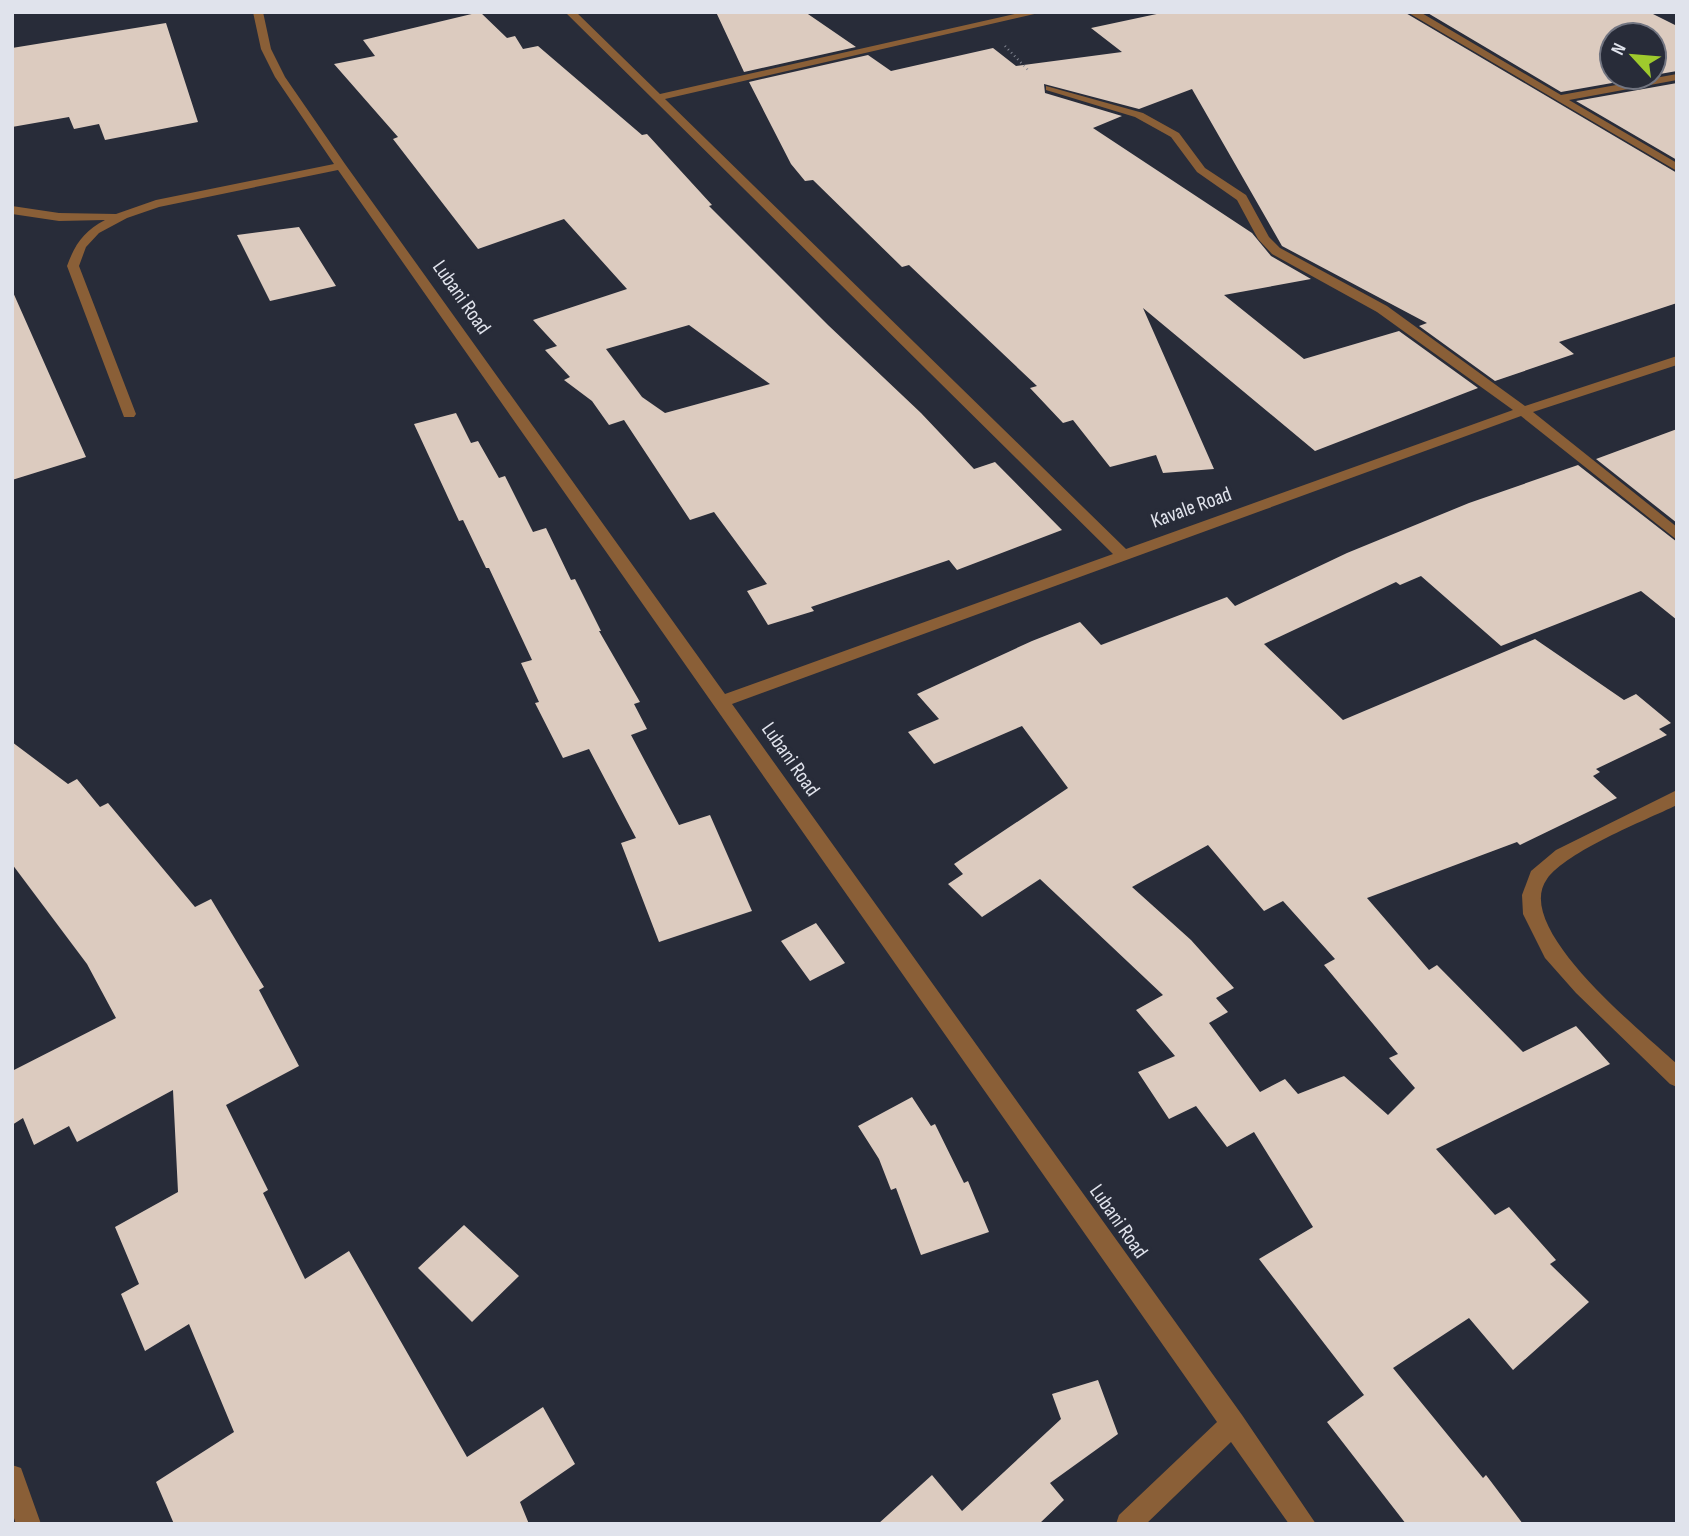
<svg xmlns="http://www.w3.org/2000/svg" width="1689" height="1536" font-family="'Sofia Sans Condensed',sans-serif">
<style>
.building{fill:#dccbbf;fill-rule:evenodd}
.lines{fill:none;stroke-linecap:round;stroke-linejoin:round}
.path{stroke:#868a95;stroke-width:2.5;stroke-dasharray:1 3.5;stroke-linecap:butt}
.minor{fill:#8a5f37;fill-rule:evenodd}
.labels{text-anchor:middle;stroke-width:7;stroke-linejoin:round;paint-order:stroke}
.street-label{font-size:21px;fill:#e0e3ec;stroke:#282c39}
</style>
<rect width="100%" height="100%" fill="#282c39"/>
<path class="building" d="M480,12L507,38L515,36L523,49L538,46L642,135L647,134L712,205L709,206L828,325L921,413L974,469L995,462L1062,530L957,570L949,560L811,607L814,611L768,625L747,591L767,584L714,512L690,520L624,420L609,425L592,401L564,380L570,377L545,350L557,346L533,320L627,289L564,219L478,249L393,139L398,137L334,64L375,56L363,40ZM689,325L770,384L665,413L642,397L606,349Z
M716,12H805L856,47L744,72Z
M1166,12H1404L1677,173V303L1559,342L1574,354L1495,381L1419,326L1427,323L1282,246L1192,89L1139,109L1044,84L1045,93L1122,116L1093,128L1252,233L1271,256L1311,279L1224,295L1304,359L1399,331L1478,388L1315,451L1143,308L1214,469L1163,473L1156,455L1110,467L1073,420L1063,423L1030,388L1037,386L909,265L902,267L813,180L805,181L791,164L749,82L868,55L891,71L993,48L1016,66L1122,52L1091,28Z
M1426,12H1649L1677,26V71L1654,75V35H1612V77H1646L1561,92Z
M166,23L198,122L105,140L99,124L74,129L69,117L12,127V48Z
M1677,83V160L1576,101Z
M299,227L336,286L270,301L237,235Z
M12,290L86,457L12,480Z
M456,413L471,443L478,441L499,478L505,476L533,532L546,528L571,580L575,579L601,631H599L640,702L634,704L647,729L631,735L679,825L710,815L752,911L659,942L621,843L636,838L589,749L563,758L535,703L539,702L521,663L532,660L489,568H486L463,520L459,521L414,424Z
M1677,429V523L1596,459Z
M1578,465L1677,542V620L1641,591L1501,646L1421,576L1400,585L1396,582L1264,644L1343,720L1535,639L1624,700L1636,694L1671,723L1659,729L1667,735L1596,769L1600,772L1593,776L1617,798L1520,845L1517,842L1367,898L1429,970L1437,965L1523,1052L1576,1026L1610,1064L1436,1149L1495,1215L1509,1207L1556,1260L1550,1264L1589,1302L1513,1370L1469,1318L1393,1368L1483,1478L1486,1475L1523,1524H1406L1327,1422L1364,1395L1259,1259L1313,1227L1254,1132L1227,1147L1196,1106L1169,1119L1138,1072L1175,1056L1136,1010L1163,995L1040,879L982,917L948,884L963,874L954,864L1068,788L1022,726L934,764L908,732L939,719L917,694L1032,641L1080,622L1101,645L1227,597L1235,606L1347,553L1469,503ZM1208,845L1264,911L1283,901L1335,959L1324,965L1398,1054L1389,1058L1415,1088L1388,1115L1344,1076L1298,1094L1285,1079L1260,1092L1209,1023L1228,1012L1216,998L1234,988L1191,940L1132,887Z
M12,742L68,784L77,779L100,807L108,803L195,907L211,899L264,987L259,990L299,1066L226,1105L268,1190L263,1193L305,1279L349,1251L467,1457L543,1407L575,1464L520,1502L529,1524H174L156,1482L234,1432L189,1324L145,1351L121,1294L139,1284L115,1227L178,1192L173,1090L77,1142L69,1126L34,1145L23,1118L12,1125V1071L116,1018L87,964L12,864Z
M816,923L845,963L810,981L781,941Z
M912,1097L931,1126L935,1124L964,1183L968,1181L989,1232L921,1255L896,1188L891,1190L879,1159L858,1126Z
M464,1225L519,1276L472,1322L418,1268Z
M1098,1380L1118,1434L1050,1483L1064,1500L1039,1524H878L932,1475L962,1511L1061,1419L1052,1394Z"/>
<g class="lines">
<path class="path" d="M1005,46L1028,70"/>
<path class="minor" d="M253,12H263L271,49L285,77L345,164L725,694L1113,554L565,12H576L660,94L1024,12H1043L665,99L1126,549L1513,410L1377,312L1272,254L1258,239L1237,200L1197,172L1171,137L1135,117L1046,90V86L1143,113L1179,133L1205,168L1246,195L1269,237L1280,248L1387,306L1525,406L1677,356V365L1533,412L1677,527V540L1521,416L732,704L1242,1415L1316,1524H1289L1231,1442L1146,1524H1116L1119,1515L1217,1422L338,170L159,207L127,218L99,233L86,247L79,266L136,414L134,417H124L67,266C75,244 84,231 105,220L59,221L12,214V206L59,213L116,214L156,200L334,164L275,77L261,49Z
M1407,12H1420L1561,95L1677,74V80L1569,100L1677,163V171Z
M1677,790V805C1644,821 1567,851 1547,879C1511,928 1644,1033 1677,1064V1087L1670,1084L1576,993L1545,958L1523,914L1522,895L1531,871L1556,850Z
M12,1465L21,1468L41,1524H16L12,1512Z"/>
</g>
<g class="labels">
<g class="street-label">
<text transform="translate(462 297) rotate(55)" y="7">Lubani Road</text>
<text transform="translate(1191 507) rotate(-20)" y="7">Kavale Road</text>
<text transform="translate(791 759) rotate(55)" y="7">Lubani Road</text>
<text transform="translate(1119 1221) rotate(55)" y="7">Lubani Road</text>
</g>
</g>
<rect width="1689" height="1536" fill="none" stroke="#e0e3ec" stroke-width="28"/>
<g transform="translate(1633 56) rotate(296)"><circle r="33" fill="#282c39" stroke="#727581" stroke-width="2"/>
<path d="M0-5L12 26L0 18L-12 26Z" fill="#9fca2d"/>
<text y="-10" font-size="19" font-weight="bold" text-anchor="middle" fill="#e0e3ec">N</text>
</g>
</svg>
